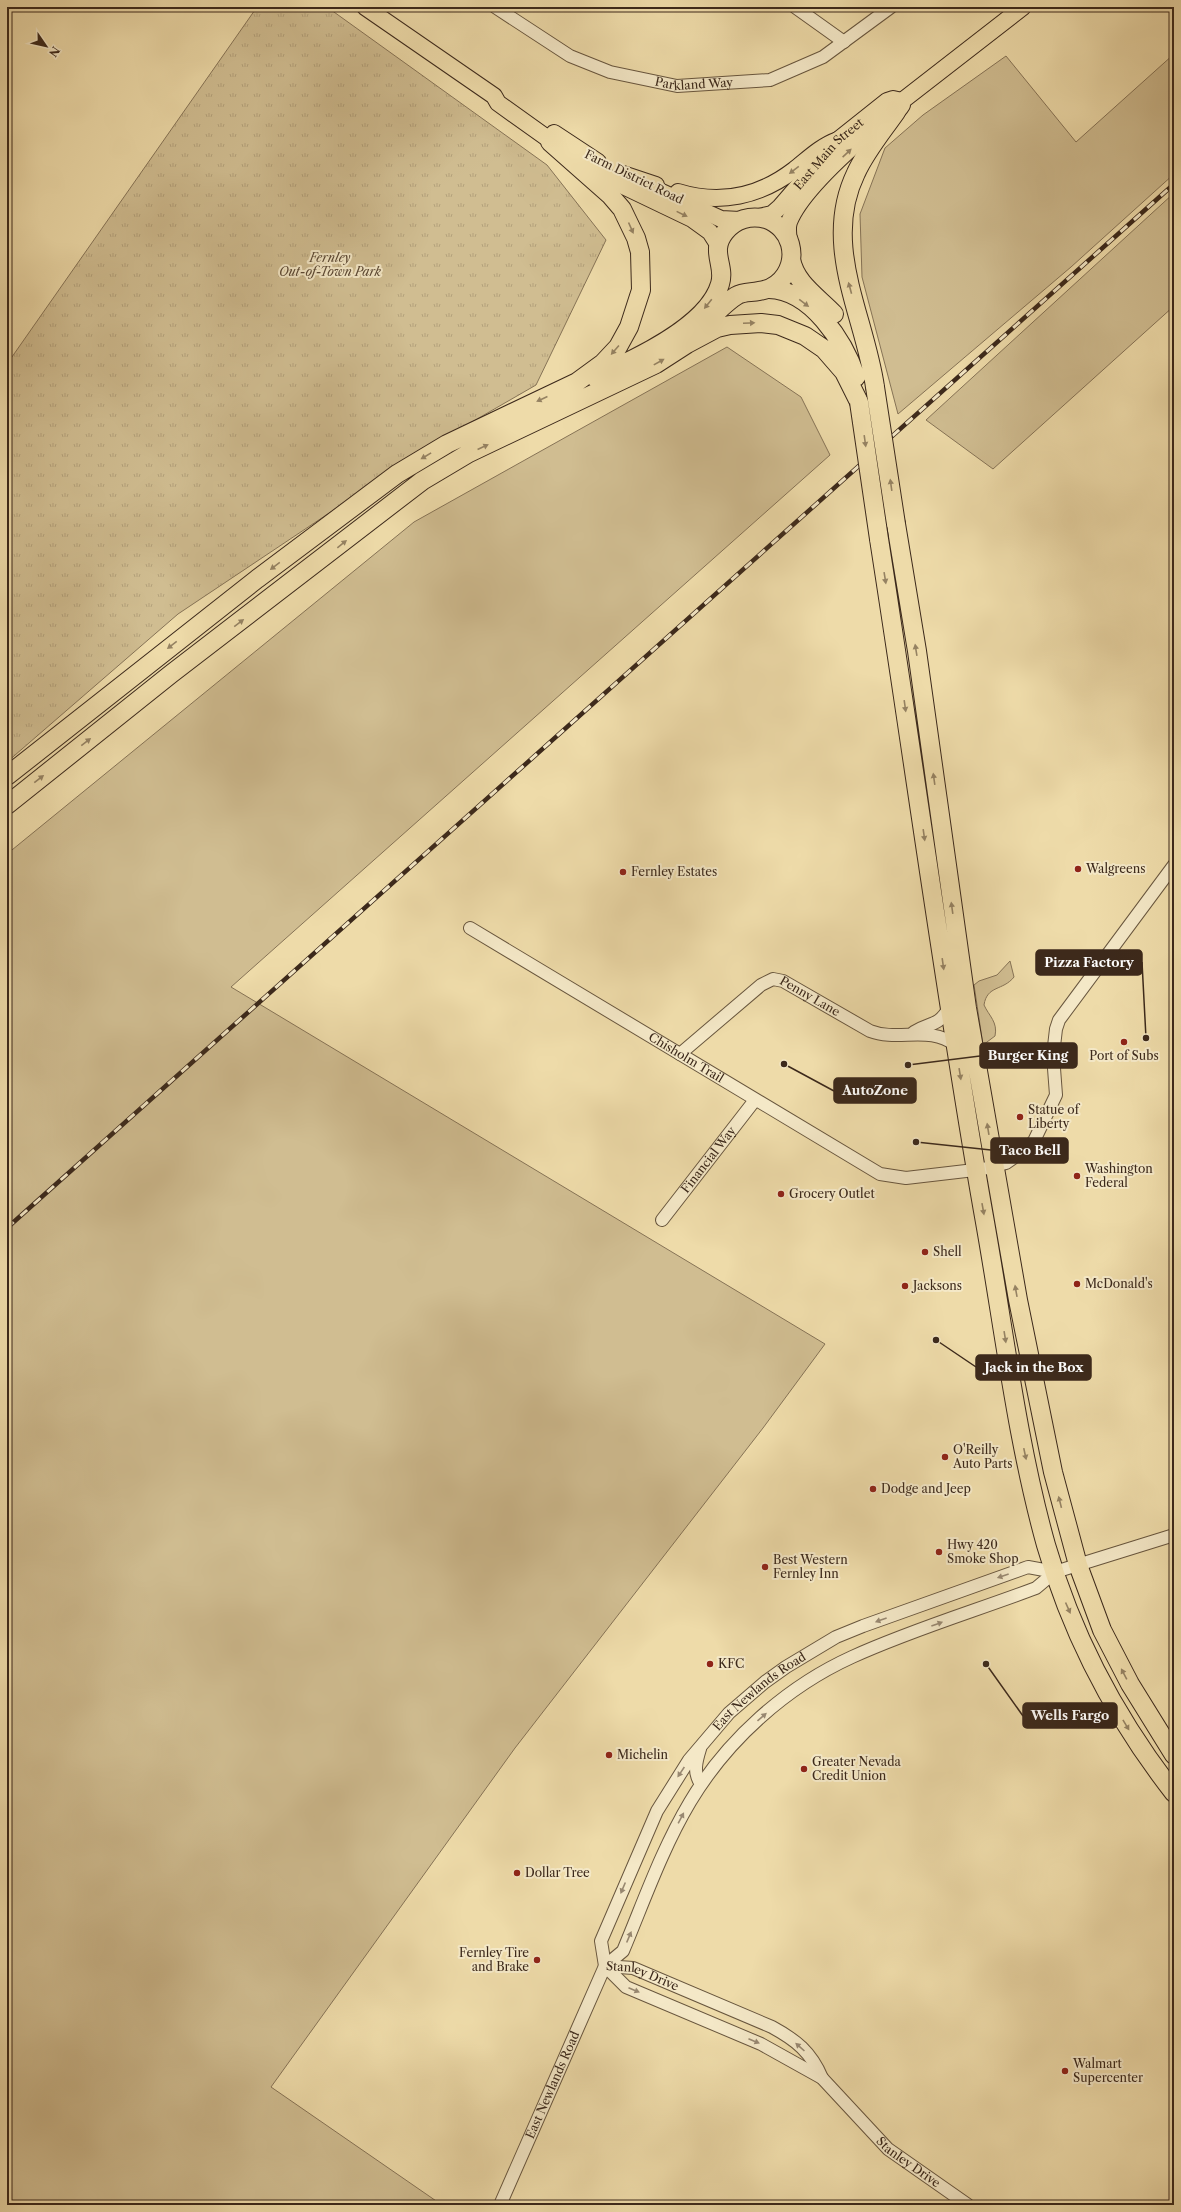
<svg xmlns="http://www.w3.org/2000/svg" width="1181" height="2212" font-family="'Libre Caslon Text',serif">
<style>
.green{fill:#d0bd91;stroke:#867356}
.park{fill:url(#park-tufts);stroke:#867356}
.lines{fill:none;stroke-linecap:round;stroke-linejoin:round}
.minor-casing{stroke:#68563e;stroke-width:14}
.major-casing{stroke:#3c291b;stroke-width:18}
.highway-casing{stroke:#3c291b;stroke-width:20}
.minor{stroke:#f4e8c7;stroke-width:12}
.major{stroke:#eedba9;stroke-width:16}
.highway{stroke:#eedba9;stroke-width:18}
.rail-casing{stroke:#3c291b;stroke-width:4.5}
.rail{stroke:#f4e8c7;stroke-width:3;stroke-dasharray:9;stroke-linecap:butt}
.highway-bridge-casing{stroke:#3c291b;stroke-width:20;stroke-linecap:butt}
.highway-bridge{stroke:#eedba9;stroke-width:18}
.oneway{fill:#958262}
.oneway2{fill:#988871}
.poi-dot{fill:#8f2418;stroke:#f4e8c7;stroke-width:1.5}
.labels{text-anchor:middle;stroke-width:4;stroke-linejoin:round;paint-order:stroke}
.street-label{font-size:12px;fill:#3c291b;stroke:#f4e8c7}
.park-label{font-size:12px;font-style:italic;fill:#5a4733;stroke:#f4e8c7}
.poi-label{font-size:12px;fill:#3c291b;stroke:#f4e8c7;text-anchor:start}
.leader{fill:none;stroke:#3c291b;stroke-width:1.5}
.callout-dot{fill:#3c291b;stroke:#f4e8c7;stroke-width:1.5}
.callout{fill:#3c291b;stroke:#3c291b;stroke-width:1.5}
.callout-label{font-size:13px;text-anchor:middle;font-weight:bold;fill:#fff}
</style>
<defs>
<pattern id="park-tufts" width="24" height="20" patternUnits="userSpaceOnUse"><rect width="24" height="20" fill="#d0bd91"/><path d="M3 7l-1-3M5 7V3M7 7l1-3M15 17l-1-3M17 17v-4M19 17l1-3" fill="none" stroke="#b4a27c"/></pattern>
</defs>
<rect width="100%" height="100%" fill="#eedba9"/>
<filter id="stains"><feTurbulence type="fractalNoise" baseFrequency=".005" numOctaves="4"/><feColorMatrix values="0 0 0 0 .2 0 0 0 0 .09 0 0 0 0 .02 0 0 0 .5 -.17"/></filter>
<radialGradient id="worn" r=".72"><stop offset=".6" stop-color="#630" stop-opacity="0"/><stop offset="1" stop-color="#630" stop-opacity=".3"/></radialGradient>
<path class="green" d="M1174,54V174L1071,267L898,414L862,277L860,214L885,148L923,115L1006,56L1076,142Z
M1174,193V306L993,469L926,420Z
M727,347L801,397L830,455L231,987L825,1344L763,1428L515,1748L271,2087L442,2205H7V854L414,522Z
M1010,961L1014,977C1003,991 987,985 984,1005C989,1016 998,1022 995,1036L983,1045L974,985L979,981L997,975Z"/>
<path class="park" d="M257,7H327L547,165L606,240L536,385L425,449L178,614L7,762V364Z"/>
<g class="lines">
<defs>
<g id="minor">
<path id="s1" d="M495,7L570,56L610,72L677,86L770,80L823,57L891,7"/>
<path d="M795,7L844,42"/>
<path id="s2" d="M470,928L880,1174L906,1178L983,1169L1006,1163L1026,1149L1034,1141L1056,1095L1053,1055L1056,1029L1059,1020L1174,865"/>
<path d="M914,1032C930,1022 938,1027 949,1008"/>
<path id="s3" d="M680,1054L761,985L773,979L783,981L870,1031C898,1042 930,1025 955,1045"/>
<path id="s4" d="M662,1220L755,1100"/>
<path d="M700,1749C696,1762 693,1773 701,1784"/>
<path id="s5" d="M605,1966L601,1941L657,1811L689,1760L729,1713L765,1682L786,1667L836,1637L863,1626L1028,1567L1055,1572"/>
<path id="s6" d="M605,1966L626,1987L761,2044L822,2078L888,2149L968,2205"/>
<path id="s7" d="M605,1966L633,1968L772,2027C796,2040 811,2052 822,2078"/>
<path id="s8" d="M500,2205L605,1966L623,1951C644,1901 662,1849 690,1802C727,1740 786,1687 852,1657C911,1630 975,1611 1036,1588L1055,1572L1174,1535"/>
</g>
<g id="major">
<path d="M365,7L494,96L498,103L561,148"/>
<path d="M554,133L598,162"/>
<path d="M580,161L619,184L692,219L710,232L717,243L718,250"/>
<path d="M623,174L656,185"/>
<path d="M644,184L721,219L740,220"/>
<path d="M678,192C720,205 760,196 794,170C808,159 821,146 838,140"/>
<path id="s9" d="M759,217L772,214L780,207L838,140L887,101L893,99L902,101"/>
<path d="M789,240C788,234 787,228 789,222C800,194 844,154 867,134C878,125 895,117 902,105V101L1023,7"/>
</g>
<path id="highway" d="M791,259C795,283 818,297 834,314
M769,289C811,290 844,341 856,377
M594,377C632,361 708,326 720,284C726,265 709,252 725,232C735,219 751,215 766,219C778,223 787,233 790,244C796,266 782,288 759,291C751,293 744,291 736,296C722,305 708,321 696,333
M875,387C865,316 821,245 856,173C866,151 882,132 896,112
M896,524L917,651L967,1008L1018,1300L1053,1472L1078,1565L1102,1630L1130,1684L1174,1755
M879,539C914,763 944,988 983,1211C1003,1321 1016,1438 1046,1545C1072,1635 1117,1720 1174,1793
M7,776L257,579L397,474L447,444L577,382L603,363L618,347L629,327L641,290L640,252L636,238L622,209L610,195L550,142
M7,805L171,674L422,481L469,453L656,364L687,344L717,328L730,325L761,323L778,325L805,336L824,349L844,372L859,402"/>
</defs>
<use href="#minor" class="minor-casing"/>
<use href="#major" class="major-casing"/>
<use href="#highway" class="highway-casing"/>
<use href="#minor" class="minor"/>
<use href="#major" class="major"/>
<use href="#highway" class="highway"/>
<defs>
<path id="rail" d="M7,1228L1174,184"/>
</defs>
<use href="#rail" class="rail-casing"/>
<use href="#rail" class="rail"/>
<defs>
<path id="highway-bridge" d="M875,387L896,524
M859,402L879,539"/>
</defs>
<use href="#highway-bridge" class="highway-bridge-casing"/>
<use href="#highway-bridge" class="highway-bridge"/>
</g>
<defs><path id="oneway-solid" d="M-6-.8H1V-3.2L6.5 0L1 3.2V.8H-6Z"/></defs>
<g class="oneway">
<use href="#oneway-solid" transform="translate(847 153) rotate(-43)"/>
<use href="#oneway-solid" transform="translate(794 170) rotate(143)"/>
<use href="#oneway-solid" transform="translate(682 214) rotate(26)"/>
<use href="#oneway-solid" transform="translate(631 228) rotate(66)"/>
<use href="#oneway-solid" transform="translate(850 288) rotate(-105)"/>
<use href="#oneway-solid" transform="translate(804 303) rotate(37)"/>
<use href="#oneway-solid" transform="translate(708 304) rotate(129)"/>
<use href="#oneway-solid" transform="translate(749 323) rotate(-3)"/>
<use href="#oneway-solid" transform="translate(615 350) rotate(131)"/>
<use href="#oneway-solid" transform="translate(659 362) rotate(-29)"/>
<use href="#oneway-solid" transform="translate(542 399) rotate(155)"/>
<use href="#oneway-solid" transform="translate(865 441) rotate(82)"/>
<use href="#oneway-solid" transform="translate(483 447) rotate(-25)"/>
<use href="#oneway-solid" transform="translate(426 456) rotate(149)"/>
<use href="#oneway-solid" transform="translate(891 485) rotate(-98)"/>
<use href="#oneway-solid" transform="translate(342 544) rotate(-39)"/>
<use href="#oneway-solid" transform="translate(275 566) rotate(143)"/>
<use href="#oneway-solid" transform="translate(885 578) rotate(81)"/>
<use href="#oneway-solid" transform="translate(239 623) rotate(-37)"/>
<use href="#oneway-solid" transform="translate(172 645) rotate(142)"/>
<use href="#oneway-solid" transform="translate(916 650) rotate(-99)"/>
<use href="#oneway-solid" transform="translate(905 706) rotate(82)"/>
<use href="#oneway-solid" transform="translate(86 742) rotate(-38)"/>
<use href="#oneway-solid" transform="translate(39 779) rotate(-38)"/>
<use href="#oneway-solid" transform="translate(934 779) rotate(-98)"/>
<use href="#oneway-solid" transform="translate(924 835) rotate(82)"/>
<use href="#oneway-solid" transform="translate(952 908) rotate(-98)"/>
<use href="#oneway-solid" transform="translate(943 964) rotate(82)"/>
<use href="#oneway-solid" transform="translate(960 1074) rotate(81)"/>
<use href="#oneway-solid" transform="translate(988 1129) rotate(-99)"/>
<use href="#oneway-solid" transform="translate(983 1209) rotate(80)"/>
<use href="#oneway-solid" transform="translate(1016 1291) rotate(-100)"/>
<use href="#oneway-solid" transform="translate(1005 1337) rotate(81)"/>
<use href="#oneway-solid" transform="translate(1025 1454) rotate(78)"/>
<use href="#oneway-solid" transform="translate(1060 1502) rotate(-104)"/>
<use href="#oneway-solid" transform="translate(1068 1608) rotate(66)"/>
<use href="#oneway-solid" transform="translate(1124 1674) rotate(-118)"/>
<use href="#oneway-solid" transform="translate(1126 1725) rotate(59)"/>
</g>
<g class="oneway2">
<use href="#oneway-solid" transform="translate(1003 1576) rotate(161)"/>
<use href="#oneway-solid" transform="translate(881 1620) rotate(160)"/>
<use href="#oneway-solid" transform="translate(937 1624) rotate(-20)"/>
<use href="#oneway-solid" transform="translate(762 1717) rotate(-41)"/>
<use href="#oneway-solid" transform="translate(681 1772) rotate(124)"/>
<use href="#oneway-solid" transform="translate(681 1818) rotate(-62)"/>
<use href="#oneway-solid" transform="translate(623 1888) rotate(113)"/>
<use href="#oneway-solid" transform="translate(629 1937) rotate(-67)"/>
<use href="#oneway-solid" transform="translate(634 1990) rotate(23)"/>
<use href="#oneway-solid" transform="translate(754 2041) rotate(23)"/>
<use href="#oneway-solid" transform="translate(800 2047) rotate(-138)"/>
</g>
<g class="poi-dot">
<circle cx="1078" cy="869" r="4"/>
<circle cx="623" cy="872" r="4"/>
<circle cx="1124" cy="1042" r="4"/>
<circle cx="1020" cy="1117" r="4"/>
<circle cx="1077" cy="1176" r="4"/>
<circle cx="781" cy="1194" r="4"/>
<circle cx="925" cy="1252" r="4"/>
<circle cx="1077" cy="1284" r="4"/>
<circle cx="905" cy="1286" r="4"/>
<circle cx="945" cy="1457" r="4"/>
<circle cx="873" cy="1489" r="4"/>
<circle cx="939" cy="1552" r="4"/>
<circle cx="765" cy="1567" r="4"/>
<circle cx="710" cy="1664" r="4"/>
<circle cx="609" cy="1755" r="4"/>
<circle cx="804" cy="1769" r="4"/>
<circle cx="517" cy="1873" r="4"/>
<circle cx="537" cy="1960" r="4"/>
<circle cx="1065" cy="2071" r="4"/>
</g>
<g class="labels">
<g class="street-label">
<text dy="4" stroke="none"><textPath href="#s1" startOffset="218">Parkland Way</textPath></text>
<text dy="4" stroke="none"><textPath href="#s9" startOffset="96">East Main Street</textPath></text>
<text transform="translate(634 177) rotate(26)" y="4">Farm District Road</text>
<text dy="4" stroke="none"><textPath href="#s3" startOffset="161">Penny Lane</textPath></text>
<text dy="4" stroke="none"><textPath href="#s2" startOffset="252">Chisholm Trail</textPath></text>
<text dy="4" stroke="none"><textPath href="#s4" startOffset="76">Financial Way</textPath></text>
<text dy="4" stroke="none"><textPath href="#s5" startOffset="326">East Newlands Road</textPath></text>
<text dy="4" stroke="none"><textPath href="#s7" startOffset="39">Stanley Drive</textPath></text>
<text dy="4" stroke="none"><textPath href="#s8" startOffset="131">East Newlands Road</textPath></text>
<text dy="4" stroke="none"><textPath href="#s6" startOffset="367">Stanley Drive</textPath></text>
</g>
<g class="park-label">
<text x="330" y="262">Fernley<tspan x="330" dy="14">Out-of-Town Park</tspan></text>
</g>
<g class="poi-label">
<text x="1086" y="873">Walgreens</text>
<text x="631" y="876">Fernley Estates</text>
<text x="1124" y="1060" text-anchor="middle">Port of Subs</text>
<text x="1028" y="1114">Statue of<tspan x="1028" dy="14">Liberty</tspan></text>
<text x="1085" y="1173">Washington<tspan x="1085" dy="14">Federal</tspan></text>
<text x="789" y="1198">Grocery Outlet</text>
<text x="933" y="1256">Shell</text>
<text x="1085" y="1288">McDonald's</text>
<text x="913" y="1290">Jacksons</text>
<text x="953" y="1454">O'Reilly<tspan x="953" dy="14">Auto Parts</tspan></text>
<text x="881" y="1493">Dodge and Jeep</text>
<text x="947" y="1549">Hwy 420<tspan x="947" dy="14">Smoke Shop</tspan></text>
<text x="773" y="1564">Best Western<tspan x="773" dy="14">Fernley Inn</tspan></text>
<text x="718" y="1668">KFC</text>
<text x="617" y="1759">Michelin</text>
<text x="812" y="1766">Greater Nevada<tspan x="812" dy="14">Credit Union</tspan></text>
<text x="525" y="1877">Dollar Tree</text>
<text x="529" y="1957" text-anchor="end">Fernley Tire<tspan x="529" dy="14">and Brake</tspan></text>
<text x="1073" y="2068">Walmart<tspan x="1073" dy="14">Supercenter</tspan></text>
</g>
</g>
<path class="leader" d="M1146 1038L1142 962M908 1065L980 1056M784 1064L834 1091M916 1142L991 1150M936 1340L976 1367M986 1664L1023 1716"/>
<g class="callout-dot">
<circle cx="1146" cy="1038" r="4"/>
<circle cx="908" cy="1065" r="4"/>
<circle cx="784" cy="1064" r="4"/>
<circle cx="916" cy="1142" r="4"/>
<circle cx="936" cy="1340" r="4"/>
<circle cx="986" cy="1664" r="4"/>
</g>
<g class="callout">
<rect x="1036" y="950" width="106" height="25" rx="4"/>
<rect x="980" y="1043" width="97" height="25" rx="4"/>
<rect x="834" y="1078" width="82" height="25" rx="4"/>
<rect x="991" y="1138" width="77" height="25" rx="4"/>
<rect x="976" y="1355" width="115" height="25" rx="4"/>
<rect x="1023" y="1703" width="94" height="25" rx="4"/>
</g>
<g class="callout-label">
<text x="1089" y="967">Pizza Factory</text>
<text x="1028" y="1060">Burger King</text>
<text x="875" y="1095">AutoZone</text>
<text x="1030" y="1155">Taco Bell</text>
<text x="1034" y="1372">Jack in the Box</text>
<text x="1070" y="1720">Wells Fargo</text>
</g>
<rect width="1181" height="2212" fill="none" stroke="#eedba9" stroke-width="24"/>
<rect x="8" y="8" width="1165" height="2196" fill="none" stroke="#3c291b" stroke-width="2"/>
<rect x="12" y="12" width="1157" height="2188" fill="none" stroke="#3c291b"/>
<g transform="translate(46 46) rotate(124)" stroke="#f4e8c7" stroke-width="3" paint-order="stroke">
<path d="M0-3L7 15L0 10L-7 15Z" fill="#3c291b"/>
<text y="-6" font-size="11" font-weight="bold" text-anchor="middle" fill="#3c291b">N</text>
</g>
<rect width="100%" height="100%" filter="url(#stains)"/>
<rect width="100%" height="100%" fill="url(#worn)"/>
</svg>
